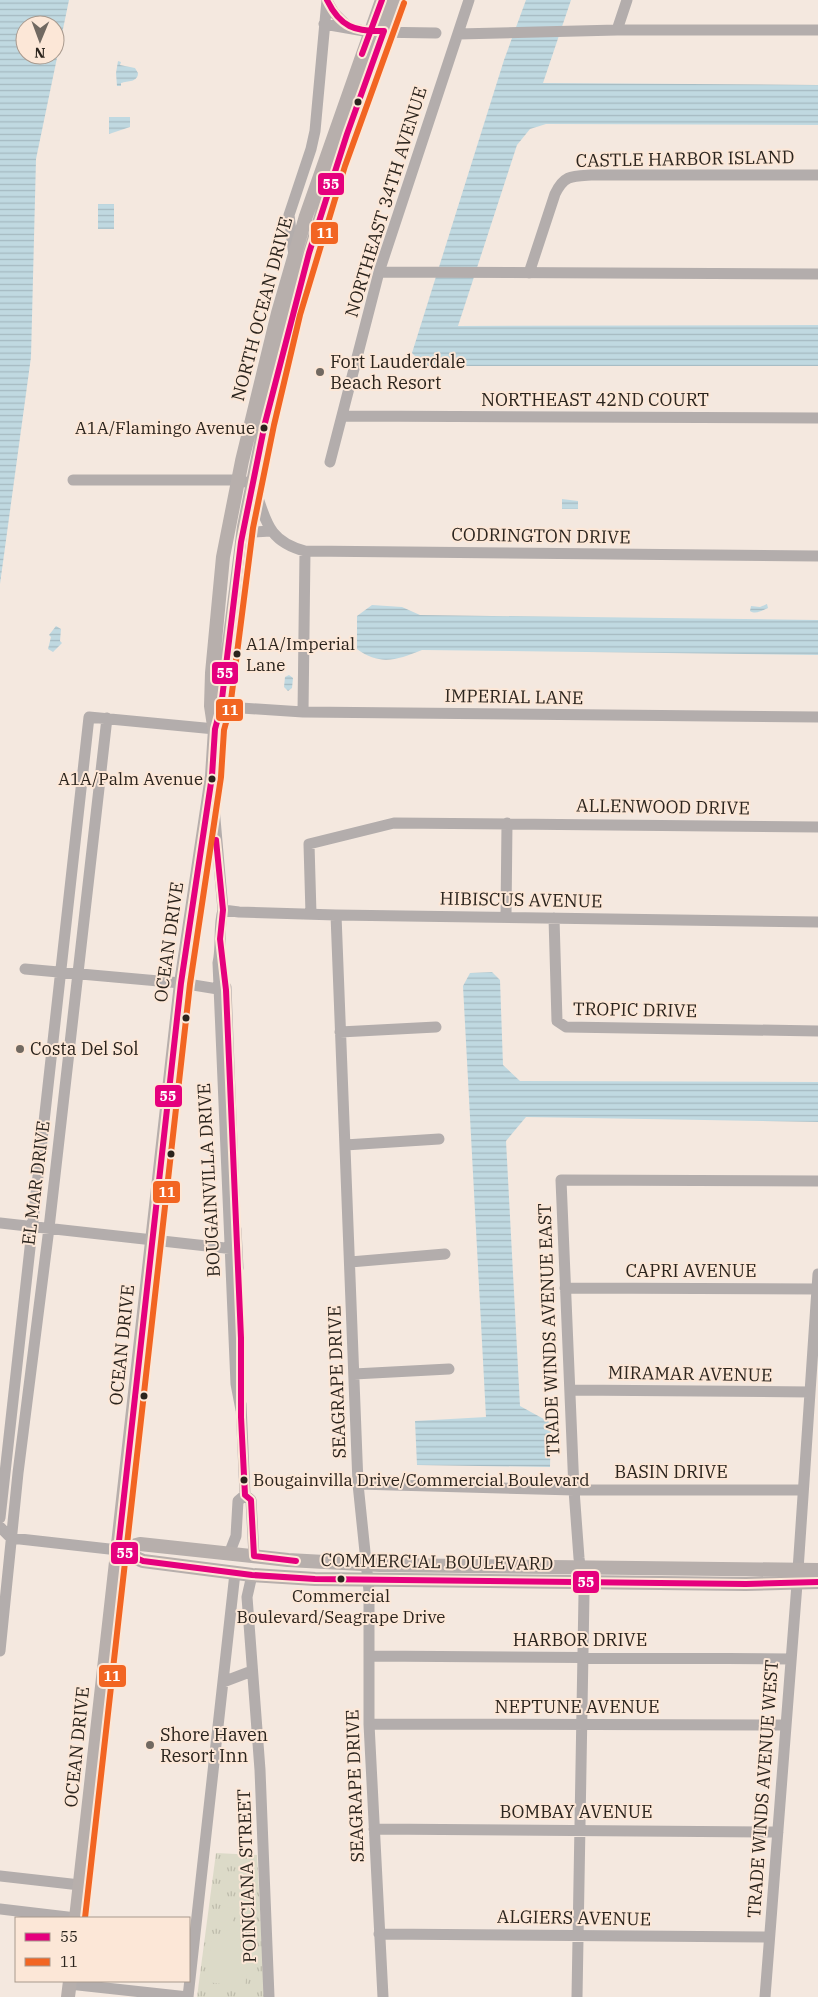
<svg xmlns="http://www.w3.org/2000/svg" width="818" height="1997" font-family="'IBM Plex Serif',serif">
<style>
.grass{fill:url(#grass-tufts)}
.pitch{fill:#dcdac8}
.water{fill:url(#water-rules);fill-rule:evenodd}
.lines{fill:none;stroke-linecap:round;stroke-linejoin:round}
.minor{stroke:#b3adac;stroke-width:11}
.major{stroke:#b7afac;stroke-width:14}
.bus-1-casing{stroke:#fce7d7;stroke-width:10}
.bus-2-casing{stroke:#fce7d7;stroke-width:10}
.bus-1{stroke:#e5007d;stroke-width:6}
.bus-2{stroke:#f26522;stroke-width:6}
.bus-dot{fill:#2b241d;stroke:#fce7d7;stroke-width:2}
.poi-dot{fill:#716961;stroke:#fce7d7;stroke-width:2}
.labels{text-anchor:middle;stroke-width:4;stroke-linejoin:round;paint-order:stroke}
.bus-label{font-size:17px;fill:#2b241d;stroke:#fce7d7;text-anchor:end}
.street-label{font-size:18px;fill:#2b241d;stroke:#fce7d7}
.poi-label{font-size:18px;fill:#2b241d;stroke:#fce7d7;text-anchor:start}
.line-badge{stroke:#fce7d7;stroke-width:2}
.badge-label{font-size:14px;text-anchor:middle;font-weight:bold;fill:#fff}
</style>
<defs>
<pattern id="grass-tufts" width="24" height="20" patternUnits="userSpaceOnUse" patternTransform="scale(1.25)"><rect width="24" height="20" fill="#dcdac8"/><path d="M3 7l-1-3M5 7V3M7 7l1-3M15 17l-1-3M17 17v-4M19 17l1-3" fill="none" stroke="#bdbbab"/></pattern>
<pattern id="water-rules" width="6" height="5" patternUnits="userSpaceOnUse" patternTransform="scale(1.25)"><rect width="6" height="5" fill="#c0d9e1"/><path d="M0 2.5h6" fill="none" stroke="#a5bac1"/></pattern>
</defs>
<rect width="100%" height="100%" fill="#f4e8df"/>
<path class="grass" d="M216,1853L257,1855L265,1997H197Z"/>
<path class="pitch" d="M220,1906L234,1908L231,1931L218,1929Z
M212,1938L250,1943L245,1987L207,1982Z"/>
<path class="water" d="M0,0H69L36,159L31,357L0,584ZM25,25H55V55H25Z
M526,0H571L543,83L818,85V125L546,124L530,129L517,145L458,326L818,325V366H425L412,353L504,60Z
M118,61L121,62L120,65L135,68L138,73C138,82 128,81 121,83V86H117L116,73Z
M109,117H130V127L109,134Z
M98,204H114V229H98Z
M562,499L578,501V509H562Z
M767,604L768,608C763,610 756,615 750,611L751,606L760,607Z
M372,605L402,607L420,615L818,620V655L422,650C397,660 380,666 357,649V616Z
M56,626L61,629L60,641L62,643L53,652L48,649L51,637L49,635Z
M289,675L293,678L292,688L288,691L284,687L285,677Z
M492,972L500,980L503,1065L520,1081L818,1082V1122L526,1117L506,1141L520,1406L551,1423L550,1467L417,1465L415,1421L486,1417L463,986L470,973Z"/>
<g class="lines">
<path class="minor" d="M627,0L617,30H818
M327,1L334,13L349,28
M324,24L370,32L436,33
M458,34L617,30
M294,256L289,215L311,149L315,131L327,0
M379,272L818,274
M529,273L555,194C564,175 572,176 591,175H818
M342,416L818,418
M330,462L379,272L469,0
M73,480H238L253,484C266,517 265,541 305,551L818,556
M241,542L253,532L271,531
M212,706L303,712L818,717
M303,712L305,551
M213,796L223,910C218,927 222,945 218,963L236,1384L241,1410
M223,910L239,912L336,915L818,922
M311,914L309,844L394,823L818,827
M336,915L358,1484L369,1591V1724L383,1997
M506,916L507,823
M554,918L557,1021L566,1027L818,1031
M25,969L181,983L224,990
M226,987L234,1196
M340,1032L436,1027
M345,1145L439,1139
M0,1223L234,1249
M236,1229L238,1268
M350,1262L445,1254
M565,1288L817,1289
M354,1374L449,1369
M570,1390L810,1392
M241,1404L245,1495
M358,1484L574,1490H803
M245,1495L251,1500L254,1556
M0,1518L89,717L215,729
M0,1527L11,1538L118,1550
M229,1554L236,1536L238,1501L245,1495
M798,1570L818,1274
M252,1575L247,1597L260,1770L269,1997
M0,1651L18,1473L49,1228L107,718
M369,1656L791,1659
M223,1682L252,1671
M369,1724L786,1725
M374,1829L778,1832
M0,1876L80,1885
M0,1909L76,1918
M379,1934L769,1937
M69,1984L188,1997
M188,1997L235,1573
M577,1997L584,1594L579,1558L574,1490L561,1180L818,1181
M765,1997L797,1584"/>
<path class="major" d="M214,726L211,706L212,673L223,557L242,461L278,313L306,216L382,0
M118,1550L143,1561L252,1575L315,1579L746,1584L818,1582
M118,1550L140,1544L288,1560L380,1565L818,1570
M76,1918L181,983L212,776L215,729L221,707L244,527L265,423L292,313L337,163L396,0
M68,1997L70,1981"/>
<defs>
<path id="bus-1" d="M327,0C340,27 355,32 384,31L347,134L309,253L265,423L241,542L221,707L215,729L212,776L181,983L118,1550L143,1561L252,1575L315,1579L746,1584L818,1582
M362,54L382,0
M216,840L223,910L220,939L226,990L241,1338V1417L245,1495L251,1500L254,1556L296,1561"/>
<path id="bus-2" d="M85,1918L190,984L221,777L224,730L230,708L253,528L274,425L300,315L345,166L404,3"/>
</defs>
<use href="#bus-1" class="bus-1-casing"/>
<use href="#bus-2" class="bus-2-casing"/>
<use href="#bus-1" class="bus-1"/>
<use href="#bus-2" class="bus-2"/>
</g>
<g class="bus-dot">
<circle cx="358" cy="102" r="4.5"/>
<circle cx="264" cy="428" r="4.5"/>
<circle cx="237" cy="654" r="4.5"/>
<circle cx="212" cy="779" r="4.5"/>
<circle cx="186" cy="1018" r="4.5"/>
<circle cx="171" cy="1154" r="4.5"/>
<circle cx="144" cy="1396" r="4.5"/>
<circle cx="244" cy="1480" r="4.5"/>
<circle cx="341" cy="1579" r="4.5"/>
</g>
<g class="poi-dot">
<circle cx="320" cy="372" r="5"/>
<circle cx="20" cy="1049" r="5"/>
<circle cx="150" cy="1745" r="5"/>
</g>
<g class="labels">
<g class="bus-label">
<text x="255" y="434">A1A/Flamingo Avenue</text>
<text x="246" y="650" text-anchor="start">A1A/Imperial<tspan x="246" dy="21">Lane</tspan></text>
<text x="203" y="785">A1A/Palm Avenue</text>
<text x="253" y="1486" text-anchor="start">Bougainvilla Drive/Commercial Boulevard</text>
<text x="341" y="1602" text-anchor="middle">Commercial<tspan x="341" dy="21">Boulevard/Seagrape Drive</tspan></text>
</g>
<g class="street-label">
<text transform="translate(685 159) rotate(-1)" y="6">CASTLE HARBOR ISLAND</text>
<text transform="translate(386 202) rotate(-73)" y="6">NORTHEAST 34TH AVENUE</text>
<text transform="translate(262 309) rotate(-75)" y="6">NORTH OCEAN DRIVE</text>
<text x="595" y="406">NORTHEAST 42ND COURT</text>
<text transform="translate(541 536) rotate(1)" y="6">CODRINGTON DRIVE</text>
<text transform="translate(514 697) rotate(1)" y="6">IMPERIAL LANE</text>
<text transform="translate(663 807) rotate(1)" y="6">ALLENWOOD DRIVE</text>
<text transform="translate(521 900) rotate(1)" y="6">HIBISCUS AVENUE</text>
<text transform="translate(169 942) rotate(-82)" y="6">OCEAN DRIVE</text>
<text transform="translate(635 1010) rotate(1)" y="6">TROPIC DRIVE</text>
<text transform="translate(209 1180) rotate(-93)" y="6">BOUGAINVILLA DRIVE</text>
<text transform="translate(36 1183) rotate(-83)" y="6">EL MAR DRIVE</text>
<text x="691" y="1277">CAPRI AVENUE</text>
<text transform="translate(549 1330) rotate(-92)" y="6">TRADE WINDS AVENUE EAST</text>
<text transform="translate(122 1345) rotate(-84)" y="6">OCEAN DRIVE</text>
<text transform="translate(690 1374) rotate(1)" y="6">MIRAMAR AVENUE</text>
<text transform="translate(337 1382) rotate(-92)" y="6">SEAGRAPE DRIVE</text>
<text x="671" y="1478">BASIN DRIVE</text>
<text transform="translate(437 1562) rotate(1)" y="6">COMMERCIAL BOULEVARD</text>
<text x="580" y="1646">HARBOR DRIVE</text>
<text x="577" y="1713">NEPTUNE AVENUE</text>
<text transform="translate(77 1747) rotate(-84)" y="6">OCEAN DRIVE</text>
<text transform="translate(355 1786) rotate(-92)" y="6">SEAGRAPE DRIVE</text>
<text transform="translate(763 1789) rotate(-86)" y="6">TRADE WINDS AVENUE WEST</text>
<text x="576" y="1818">BOMBAY AVENUE</text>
<text transform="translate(247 1876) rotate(-92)" y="6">POINCIANA STREET</text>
<text transform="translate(574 1918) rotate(1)" y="6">ALGIERS AVENUE</text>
</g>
<g class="poi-label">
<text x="330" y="368">Fort Lauderdale<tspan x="330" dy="21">Beach Resort</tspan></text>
<text x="30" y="1055">Costa Del Sol</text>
<text x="160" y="1741">Shore Haven<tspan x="160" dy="21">Resort Inn</tspan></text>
</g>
</g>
<g class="line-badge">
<rect x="317" y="172" width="28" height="24" rx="5" fill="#e5007d"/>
<rect x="310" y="221" width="29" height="24" rx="5" fill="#f26522"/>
<rect x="211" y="661" width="28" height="24" rx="5" fill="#e5007d"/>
<rect x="215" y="698" width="29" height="24" rx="5" fill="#f26522"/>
<rect x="154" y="1084" width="29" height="24" rx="5" fill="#e5007d"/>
<rect x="152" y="1180" width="29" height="24" rx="5" fill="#f26522"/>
<rect x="110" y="1541" width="29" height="24" rx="5" fill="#e5007d"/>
<rect x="572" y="1570" width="28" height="24" rx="5" fill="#e5007d"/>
<rect x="98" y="1664" width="29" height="24" rx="5" fill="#f26522"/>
</g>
<g class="badge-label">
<text x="331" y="189">55</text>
<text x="325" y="238">11</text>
<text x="225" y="678">55</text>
<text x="230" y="715">11</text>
<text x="168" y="1101">55</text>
<text x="167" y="1197">11</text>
<text x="125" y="1558">55</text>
<text x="586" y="1587">55</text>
<text x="112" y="1681">11</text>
</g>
<rect x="15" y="1917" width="175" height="65" fill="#fce7d7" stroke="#a8998d"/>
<rect x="25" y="1933" width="25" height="8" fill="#e5007d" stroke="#a8998d"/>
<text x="60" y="1942" font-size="15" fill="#2b241d">55</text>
<rect x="25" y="1958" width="25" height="8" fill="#f26522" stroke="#a8998d"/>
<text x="60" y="1967" font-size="15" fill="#2b241d">11</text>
<g transform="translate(40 40) rotate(181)"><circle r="24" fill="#fce7d7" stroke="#a8998d"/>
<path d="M0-4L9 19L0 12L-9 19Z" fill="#716961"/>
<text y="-8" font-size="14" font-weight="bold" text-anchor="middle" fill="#2b241d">N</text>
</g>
</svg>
